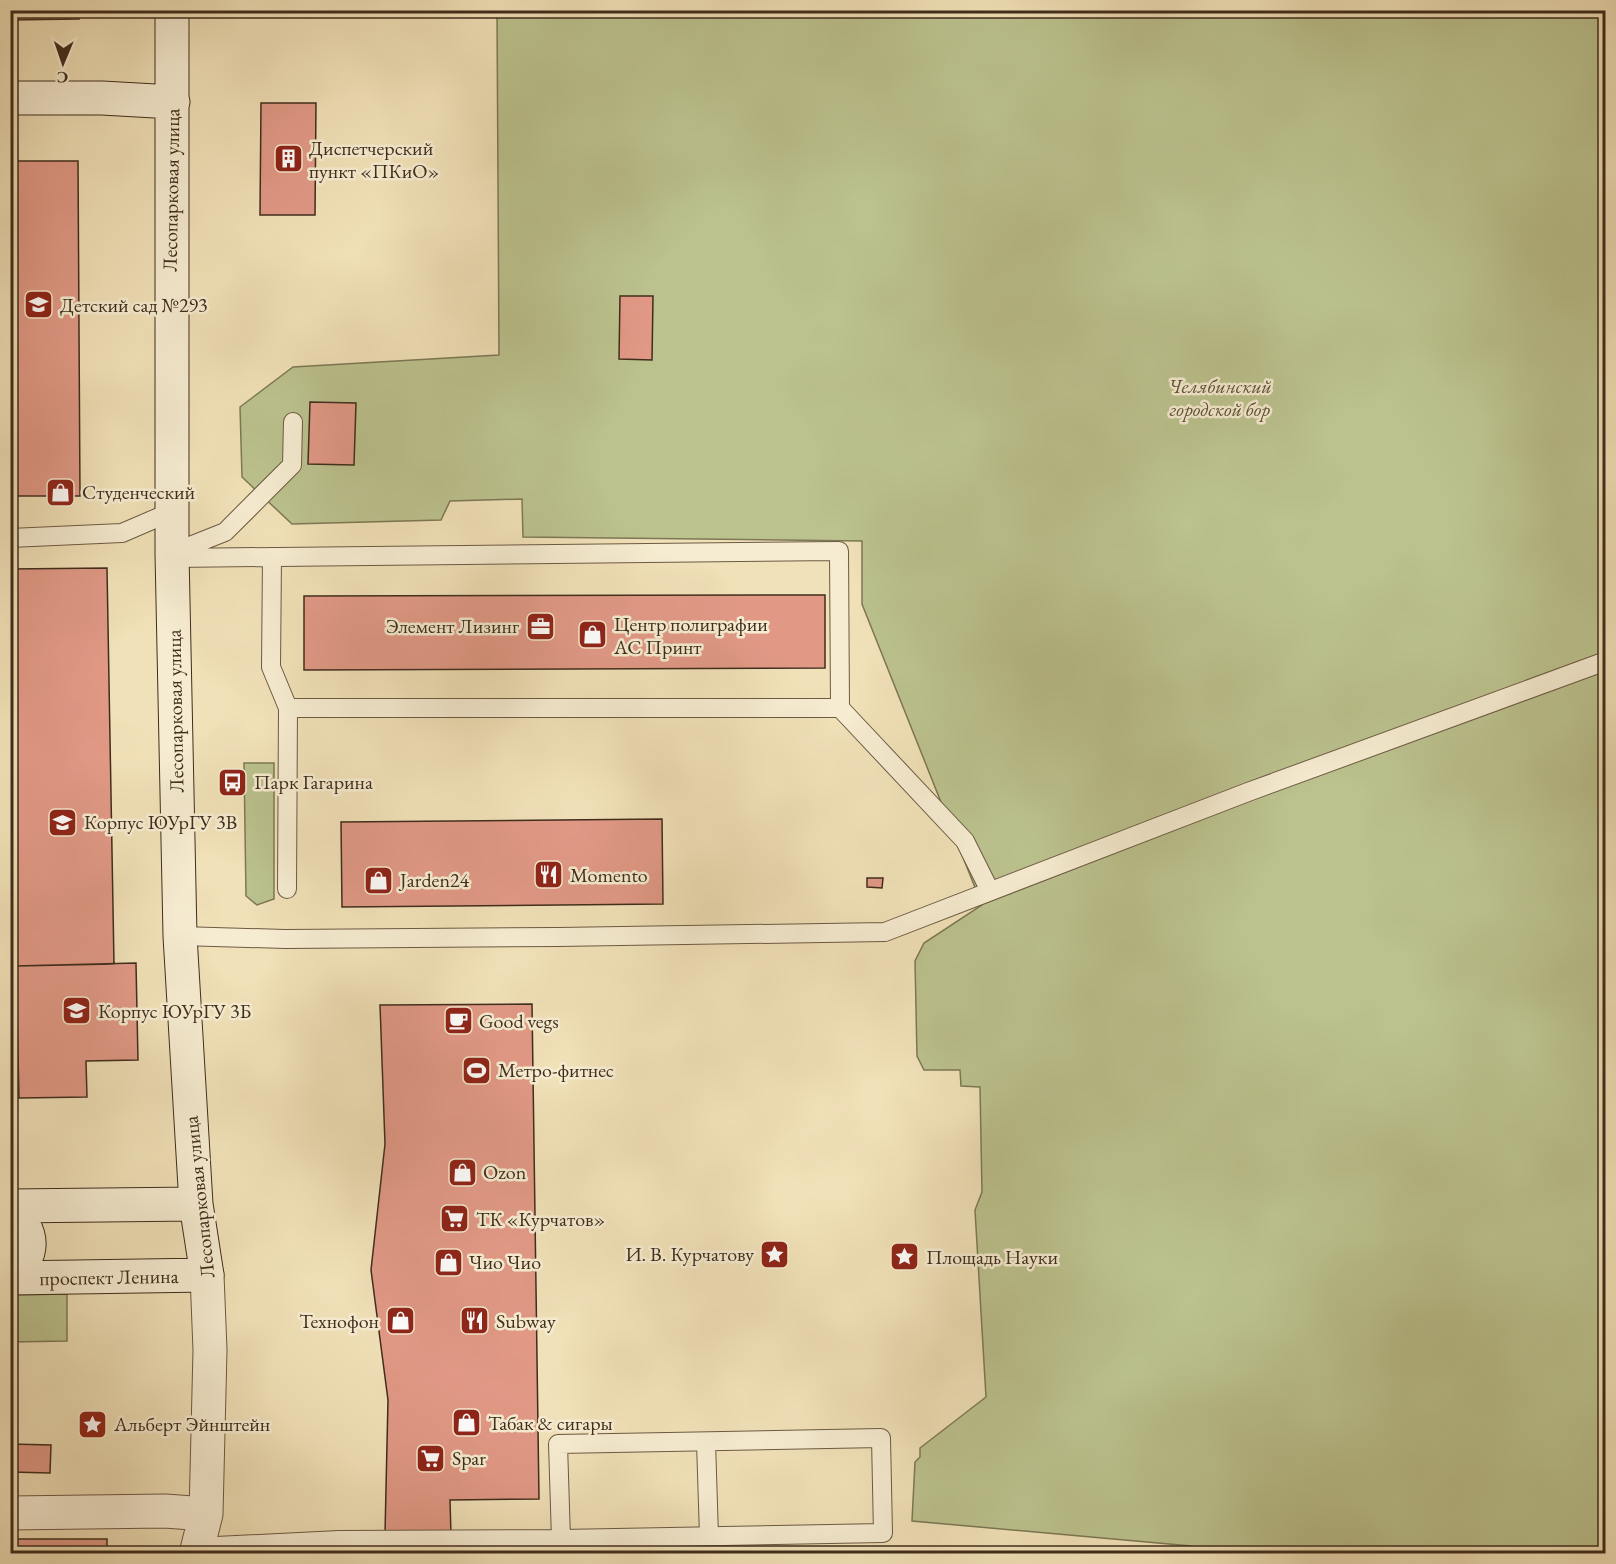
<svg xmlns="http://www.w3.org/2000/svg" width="1616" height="1564" font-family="'EB Garamond',serif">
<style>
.green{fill:#bbc28e;stroke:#7d7855;stroke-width:1.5}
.building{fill:#e19986;stroke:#3f2d1c;stroke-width:1.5}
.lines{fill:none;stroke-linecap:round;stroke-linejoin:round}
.lane-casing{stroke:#6c5a43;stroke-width:20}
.street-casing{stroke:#6c5a43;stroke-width:35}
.secondary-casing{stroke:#3f2d1c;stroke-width:35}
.lane{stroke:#f6ecd1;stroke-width:18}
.street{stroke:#f6ecd1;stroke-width:33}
.secondary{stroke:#f6ecd1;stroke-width:33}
.labels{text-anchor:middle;stroke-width:5;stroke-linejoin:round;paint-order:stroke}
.poi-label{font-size:20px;fill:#3f2d1c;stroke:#f6ecd1;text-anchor:start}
.street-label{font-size:20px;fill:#3f2d1c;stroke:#f6ecd1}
.park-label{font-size:20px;font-style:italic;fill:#5e5238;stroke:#f6ecd1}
</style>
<rect width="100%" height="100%" fill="#f1e1b8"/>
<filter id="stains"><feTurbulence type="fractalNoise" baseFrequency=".00333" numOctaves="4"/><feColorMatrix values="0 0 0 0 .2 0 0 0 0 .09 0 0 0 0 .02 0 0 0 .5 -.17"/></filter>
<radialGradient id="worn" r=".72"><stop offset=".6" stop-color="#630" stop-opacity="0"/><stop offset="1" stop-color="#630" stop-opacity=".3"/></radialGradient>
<path class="green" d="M497,11H1605V1553L1193,1554L1191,1546L912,1521L915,1462L920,1457V1448L986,1397L975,1210L982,1192L980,1087L961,1086L960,1070H924L917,1056L915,961L924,943L982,905L862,604V541L523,537L522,499L450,501L441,520L292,524L242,477L240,407L293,367L499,355Z
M244,763H274V899L257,905L246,896Z
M67,1294V1341L11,1342V1295Z"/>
<path class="building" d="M10,10H78L79,19L10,20Z
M261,103H316L315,215H260Z
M10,161H78L80,496H13Z
M620,296H653L652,360L619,359Z
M310,402L356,403L354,465L308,464Z
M107,568L114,964L16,966L10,569Z
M825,595V668L304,670V596Z
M662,819L663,904L342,907L341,822Z
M867,878H883L882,888L867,887Z
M136,963L138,1060L86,1061L87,1097L19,1098L16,966Z
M10,966H16L18,1057H10Z
M532,1004L539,1499L450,1500L451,1535L385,1533L388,1400L371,1270L385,1144L380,1005Z
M10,1444L51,1445L50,1473L10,1472Z
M10,1539H107V1554H10Z
M596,1544H646V1554H596Z
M915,1550L951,1554H915Z"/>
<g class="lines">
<defs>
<path id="lane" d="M10,538L122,533L173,511
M172,553L225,532L292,465L293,422
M272,557L271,667L288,708L287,889
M172,558L839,551L840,708
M288,708H840L965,841L990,891
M180,936L285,939L558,937L885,932L1248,792L1606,661
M706,1442L709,1536
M196,1547L339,1540L561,1539L883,1533L881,1438L558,1444L561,1539"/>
<path id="street" d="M10,1513L165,1511L206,1514
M196,1554L206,1514L210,1350L207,1275"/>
<path id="secondary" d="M10,98H102L173,102
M10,1206L196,1204
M10,1212C35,1228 36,1259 10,1274
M10,1278L207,1275L196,1204L180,936L172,553V10"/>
</defs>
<use href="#lane" class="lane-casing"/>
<use href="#street" class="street-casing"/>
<use href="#secondary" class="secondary-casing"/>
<use href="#lane" class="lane"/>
<use href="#street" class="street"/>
<use href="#secondary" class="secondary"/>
</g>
<defs>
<symbol id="building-square" viewBox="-11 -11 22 22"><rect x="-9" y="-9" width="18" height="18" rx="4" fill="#8f2418" stroke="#f6ecd1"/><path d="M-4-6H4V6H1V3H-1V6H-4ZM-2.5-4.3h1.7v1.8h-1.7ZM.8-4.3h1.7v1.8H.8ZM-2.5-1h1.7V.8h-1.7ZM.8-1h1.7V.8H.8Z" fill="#fff"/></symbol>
<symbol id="school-square" viewBox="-11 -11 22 22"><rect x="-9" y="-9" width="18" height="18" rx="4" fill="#8f2418" stroke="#f6ecd1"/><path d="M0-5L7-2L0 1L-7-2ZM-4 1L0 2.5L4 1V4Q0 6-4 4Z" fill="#fff"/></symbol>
<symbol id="shop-square" viewBox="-11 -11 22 22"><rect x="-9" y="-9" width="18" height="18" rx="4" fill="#8f2418" stroke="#f6ecd1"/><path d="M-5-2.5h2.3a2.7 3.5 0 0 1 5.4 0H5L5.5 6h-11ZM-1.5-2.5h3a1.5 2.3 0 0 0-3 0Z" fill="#fff"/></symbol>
<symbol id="office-square" viewBox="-11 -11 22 22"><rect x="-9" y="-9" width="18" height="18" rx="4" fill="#8f2418" stroke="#f6ecd1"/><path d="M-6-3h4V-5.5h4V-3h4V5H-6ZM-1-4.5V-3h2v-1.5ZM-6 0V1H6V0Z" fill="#fff"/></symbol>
<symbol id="bus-square" viewBox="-11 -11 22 22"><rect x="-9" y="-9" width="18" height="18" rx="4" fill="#8f2418" stroke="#f6ecd1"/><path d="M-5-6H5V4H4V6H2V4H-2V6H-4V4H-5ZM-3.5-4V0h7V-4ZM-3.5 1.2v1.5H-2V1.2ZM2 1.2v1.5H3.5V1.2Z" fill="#fff"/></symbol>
<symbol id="university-square" viewBox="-11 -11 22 22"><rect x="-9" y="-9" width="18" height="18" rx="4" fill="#8f2418" stroke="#f6ecd1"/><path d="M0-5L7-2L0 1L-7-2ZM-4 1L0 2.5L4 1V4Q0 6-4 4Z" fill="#fff"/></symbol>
<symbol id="restaurant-square" viewBox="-11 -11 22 22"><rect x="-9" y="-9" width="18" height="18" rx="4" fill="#8f2418" stroke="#f6ecd1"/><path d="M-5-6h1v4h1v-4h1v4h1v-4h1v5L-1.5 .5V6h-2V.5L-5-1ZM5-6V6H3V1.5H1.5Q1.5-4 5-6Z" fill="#fff"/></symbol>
<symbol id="cafe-square" viewBox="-11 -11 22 22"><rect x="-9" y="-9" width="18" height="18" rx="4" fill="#8f2418" stroke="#f6ecd1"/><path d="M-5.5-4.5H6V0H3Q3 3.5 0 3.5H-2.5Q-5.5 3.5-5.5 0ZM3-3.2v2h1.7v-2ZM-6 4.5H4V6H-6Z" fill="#fff"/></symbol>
<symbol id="stadium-square" viewBox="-11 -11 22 22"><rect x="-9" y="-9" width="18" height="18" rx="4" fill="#8f2418" stroke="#f6ecd1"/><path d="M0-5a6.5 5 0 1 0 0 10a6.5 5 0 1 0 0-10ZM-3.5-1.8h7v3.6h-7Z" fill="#fff"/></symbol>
<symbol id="supermarket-square" viewBox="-11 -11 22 22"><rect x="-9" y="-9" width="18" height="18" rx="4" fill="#8f2418" stroke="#f6ecd1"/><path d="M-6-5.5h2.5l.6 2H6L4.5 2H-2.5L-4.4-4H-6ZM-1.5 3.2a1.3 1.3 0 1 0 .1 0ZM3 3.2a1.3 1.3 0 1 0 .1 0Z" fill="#fff"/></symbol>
<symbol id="sight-square" viewBox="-11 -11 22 22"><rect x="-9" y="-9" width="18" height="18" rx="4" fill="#8f2418" stroke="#f6ecd1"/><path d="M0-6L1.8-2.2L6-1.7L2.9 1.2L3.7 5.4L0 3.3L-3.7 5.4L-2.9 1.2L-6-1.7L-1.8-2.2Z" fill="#fff"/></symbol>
</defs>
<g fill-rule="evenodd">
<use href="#building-square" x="272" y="142" width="33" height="33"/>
<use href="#school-square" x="22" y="288" width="33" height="33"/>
<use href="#shop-square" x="44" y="476" width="33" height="33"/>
<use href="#office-square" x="524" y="610" width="33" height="33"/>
<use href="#shop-square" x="576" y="618" width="33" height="33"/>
<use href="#bus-square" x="216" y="766" width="33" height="33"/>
<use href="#university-square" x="46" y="806" width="33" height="33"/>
<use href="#restaurant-square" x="532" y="858" width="33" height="33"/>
<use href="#shop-square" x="362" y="864" width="33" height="33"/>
<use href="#university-square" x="60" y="994" width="33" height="33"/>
<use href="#cafe-square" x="442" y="1004" width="33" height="33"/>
<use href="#stadium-square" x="460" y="1054" width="33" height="33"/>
<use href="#shop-square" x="446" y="1156" width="33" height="33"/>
<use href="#supermarket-square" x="438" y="1202" width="33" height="33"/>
<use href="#sight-square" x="758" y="1238" width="33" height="33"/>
<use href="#sight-square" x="888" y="1240" width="33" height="33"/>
<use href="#shop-square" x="432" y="1246" width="33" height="33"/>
<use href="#shop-square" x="384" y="1304" width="33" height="33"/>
<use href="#restaurant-square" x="458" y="1304" width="33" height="33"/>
<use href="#shop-square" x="450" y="1406" width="33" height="33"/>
<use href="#sight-square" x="76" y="1408" width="33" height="33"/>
<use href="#supermarket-square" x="414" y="1442" width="33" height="33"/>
</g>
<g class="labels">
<g class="poi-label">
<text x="309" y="155">Диспетчерский<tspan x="309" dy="23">пункт «ПКиО»</tspan></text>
<text x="60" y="312">Детский сад №293</text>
<text x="82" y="499">Студенческий</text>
<text x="614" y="631">Центр полиграфии<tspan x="614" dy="23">АС Принт</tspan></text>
<text x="519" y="633" text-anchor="end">Элемент Лизинг</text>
<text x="254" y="789">Парк Гагарина</text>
<text x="84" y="829">Корпус ЮУрГУ 3В</text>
<text x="570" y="882">Momento</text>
<text x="400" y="887">Jarden24</text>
<text x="98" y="1018">Корпус ЮУрГУ 3Б</text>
<text x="479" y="1028">Good vegs</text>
<text x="498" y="1077">Метро-фитнес</text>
<text x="483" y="1179">Ozon</text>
<text x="476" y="1226">ТК «Курчатов»</text>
<text x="754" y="1261" text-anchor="end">И. В. Курчатову</text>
<text x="926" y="1264">Площадь Науки</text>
<text x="469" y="1269">Чио Чио</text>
<text x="379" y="1328" text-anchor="end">Технофон</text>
<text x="496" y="1328">Subway</text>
<text x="488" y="1430">Табак &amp; сигары</text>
<text x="114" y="1431">Альберт Эйнштейн</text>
<text x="452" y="1465">Spar</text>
</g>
<g class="street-label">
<text transform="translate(171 190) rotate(-89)" y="7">Лесопарковая улица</text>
<text transform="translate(175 711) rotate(-91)" y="7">Лесопарковая улица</text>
<text transform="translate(199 1197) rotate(-96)" y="7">Лесопарковая улица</text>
<text transform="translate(109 1277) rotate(-1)" y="7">проспект Ленина</text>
</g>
<g class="park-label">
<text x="1220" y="393">Челябинский<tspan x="1220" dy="23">городской бор</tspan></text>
</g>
</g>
<rect width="1616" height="1564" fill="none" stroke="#f1e1b8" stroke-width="36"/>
<rect x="12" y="12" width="1592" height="1540" fill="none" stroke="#3f2d1c" stroke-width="3"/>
<rect x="18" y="18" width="1580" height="1528" fill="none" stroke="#3f2d1c" stroke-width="1.5"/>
<g transform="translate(63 63) rotate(182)" stroke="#f6ecd1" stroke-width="4.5" paint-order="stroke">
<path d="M0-4.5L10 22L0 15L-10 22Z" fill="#3f2d1c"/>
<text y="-9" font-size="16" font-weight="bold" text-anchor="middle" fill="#3f2d1c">С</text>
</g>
<rect width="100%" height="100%" filter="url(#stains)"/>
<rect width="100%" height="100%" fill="url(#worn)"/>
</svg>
